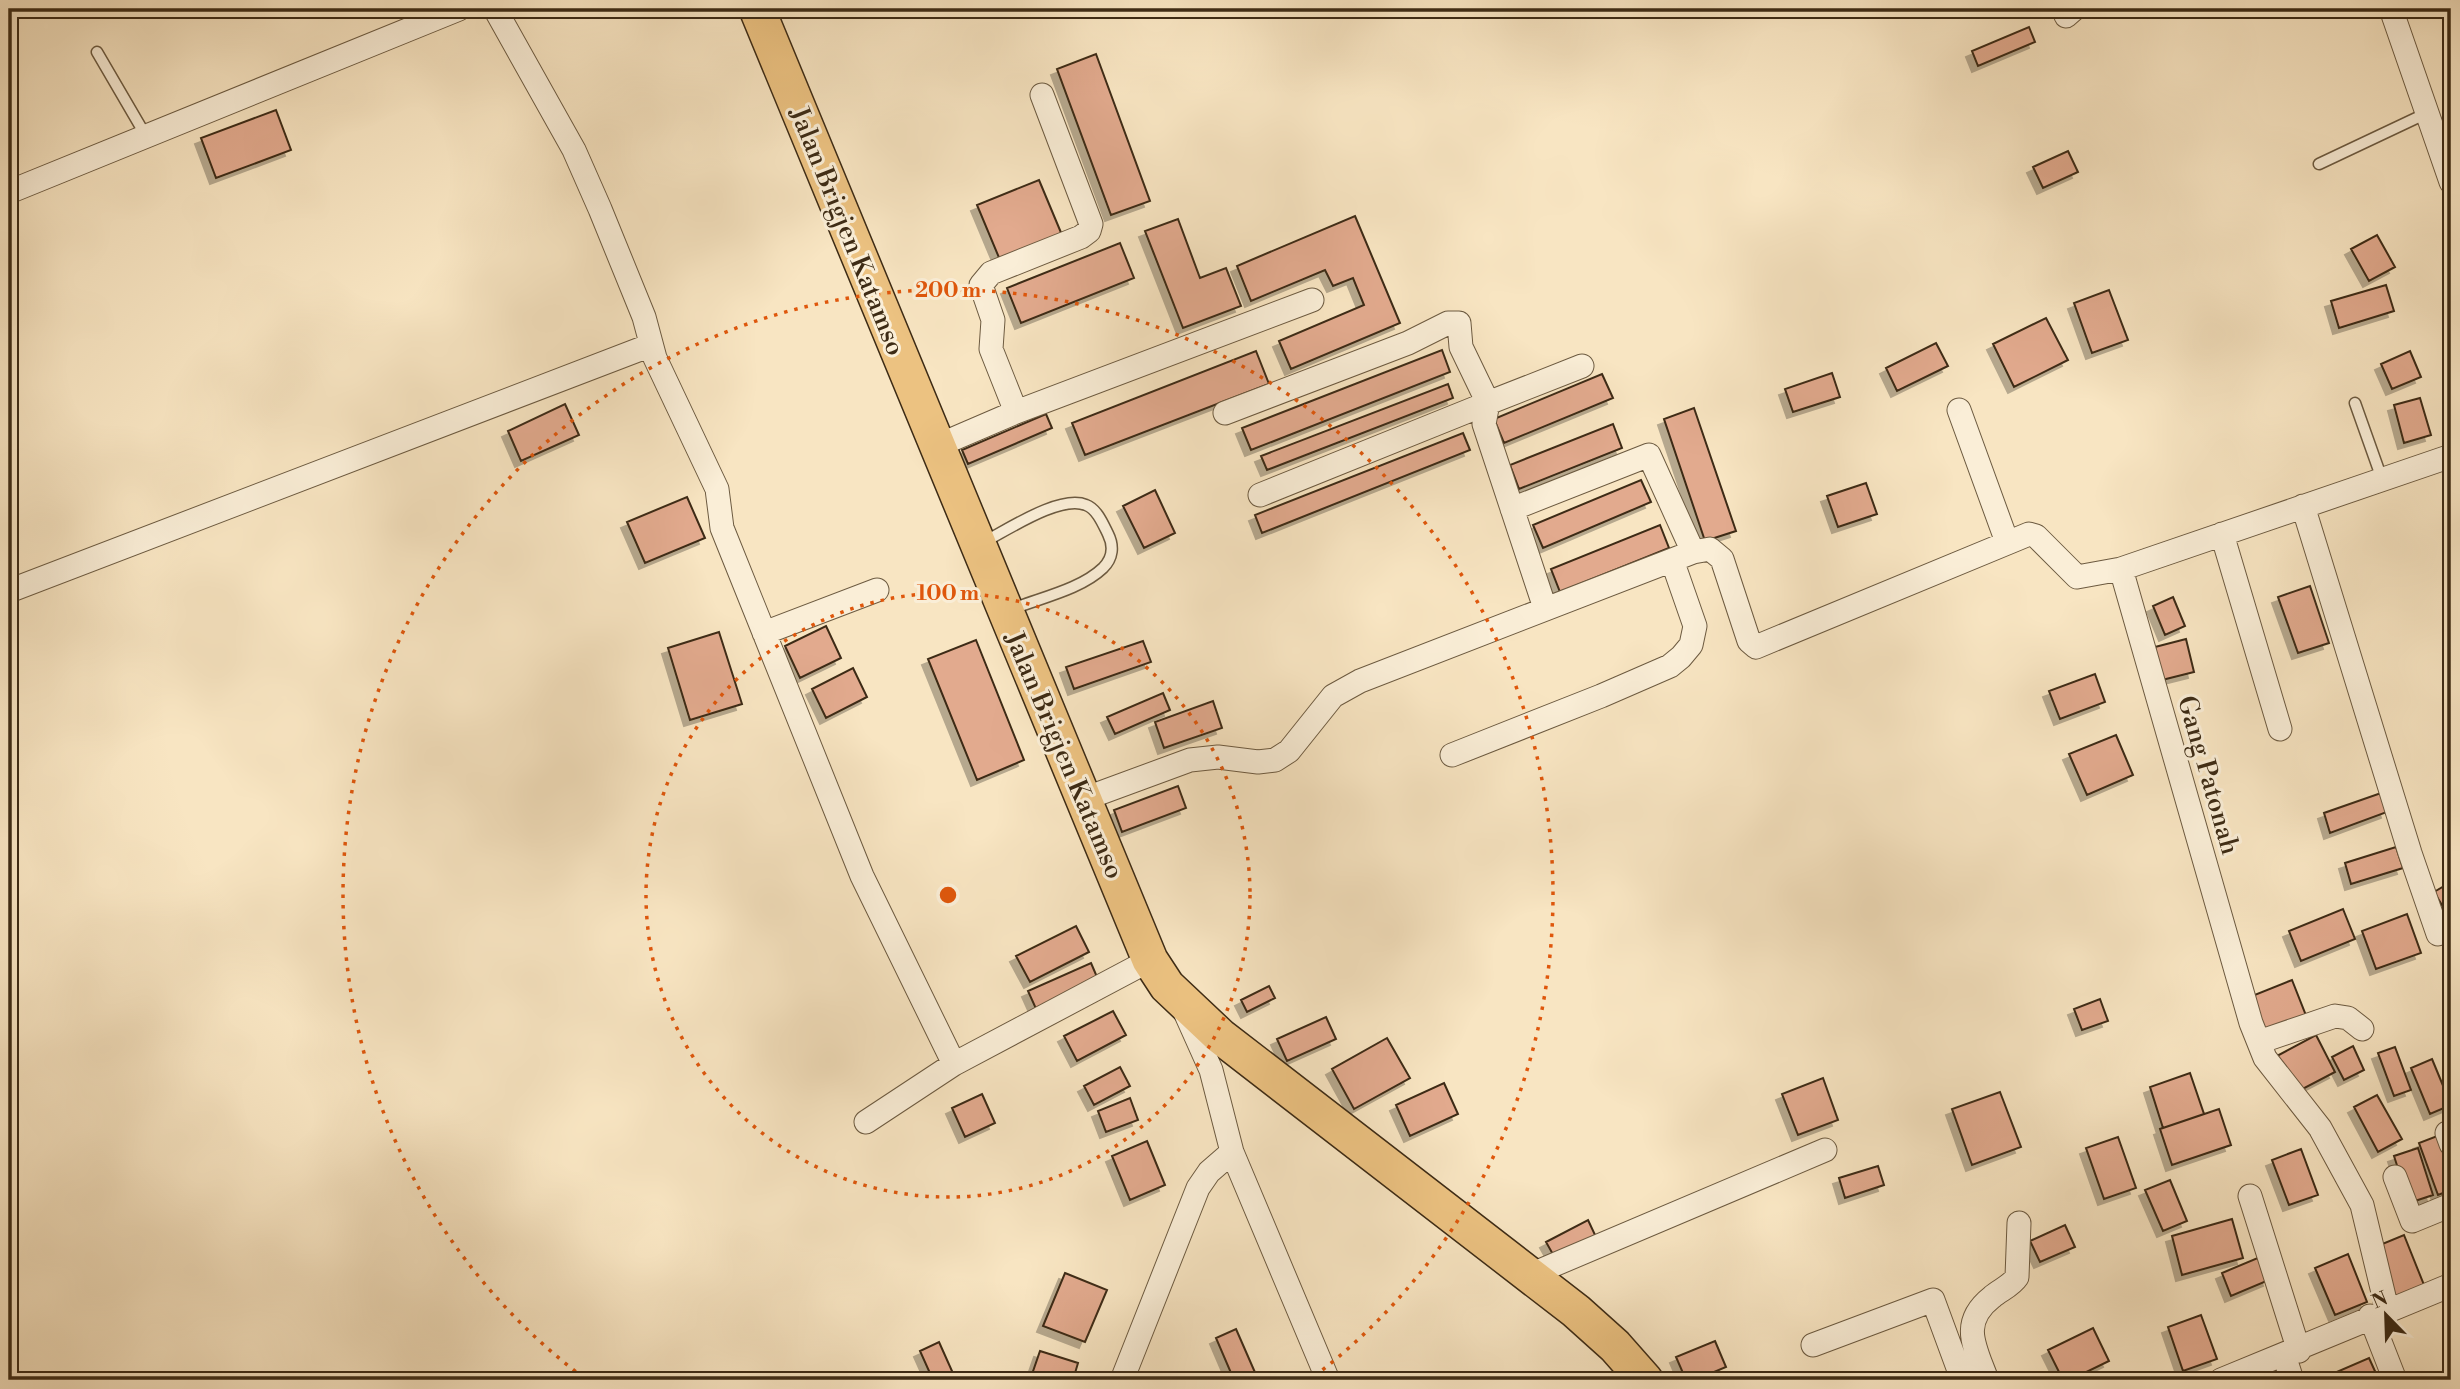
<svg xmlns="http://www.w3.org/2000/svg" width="2460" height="1389" font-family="'Libre Bodoni',serif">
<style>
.building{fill:#e2aa8e;stroke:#3d2b15;stroke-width:2;filter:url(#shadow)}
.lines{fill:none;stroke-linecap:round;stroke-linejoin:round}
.lane-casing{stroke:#6c5a40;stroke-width:13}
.street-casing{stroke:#6c5a40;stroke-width:25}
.primary-casing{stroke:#3d2b15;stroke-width:38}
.lane{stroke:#faeed7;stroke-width:10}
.street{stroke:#faeed7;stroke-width:23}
.primary{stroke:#ecc281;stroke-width:35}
.ring{fill:none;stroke:#df570c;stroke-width:3.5;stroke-dasharray:3.5 7}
.labels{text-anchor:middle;stroke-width:6;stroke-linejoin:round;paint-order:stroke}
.street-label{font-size:26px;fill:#3d2b15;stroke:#faeed7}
.centre{fill:#df570c;stroke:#faeed7;stroke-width:3.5}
.ring-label{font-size:21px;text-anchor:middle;font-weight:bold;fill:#df570c;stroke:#faeed7;stroke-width:6;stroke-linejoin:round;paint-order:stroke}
</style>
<defs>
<filter id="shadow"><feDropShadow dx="-6" dy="6" stdDeviation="0" flood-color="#0004"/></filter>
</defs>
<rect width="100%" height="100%" fill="#f8e5c2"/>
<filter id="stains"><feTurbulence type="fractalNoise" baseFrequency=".00286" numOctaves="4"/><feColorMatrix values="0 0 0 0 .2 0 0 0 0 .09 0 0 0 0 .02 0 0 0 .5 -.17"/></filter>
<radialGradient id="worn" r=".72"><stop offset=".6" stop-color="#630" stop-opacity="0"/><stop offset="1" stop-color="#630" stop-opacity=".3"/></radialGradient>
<path class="building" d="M2029,27L2035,42L1978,66L1972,51Z
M1096,54L1150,201L1111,215L1057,69Z
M276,110L291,150L216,178L201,138Z
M2068,151L2078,172L2043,188L2033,167Z
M1039,180L1062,235L1000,260L977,205Z
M1355,216L1400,323L1291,369L1279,341L1364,305L1353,278L1333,286L1325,270L1251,301L1237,266Z
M1178,219L1200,278L1226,268L1241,306L1183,328L1145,231Z
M2377,235L2395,267L2369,281L2351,249Z
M1120,243L1134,278L1021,323L1007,288Z
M2386,285L2394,311L2339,328L2331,301Z
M2109,290L2128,340L2092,353L2074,303Z
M2046,318L2068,360L2014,387L1993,344Z
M1936,343L1948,366L1897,391L1886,368Z
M1442,350L1450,372L1251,450L1242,428Z
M1256,351L1269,384L1085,455L1072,423Z
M2410,351L2421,377L2392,389L2381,364Z
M1832,373L1840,397L1793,412L1785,389Z
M1602,374L1613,398L1504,443L1494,419Z
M1448,384L1453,398L1267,470L1261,456Z
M2420,398L2431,435L2404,443L2394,405Z
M565,404L579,435L521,461L508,431Z
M1694,408L1736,531L1705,541L1664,419Z
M1046,414L1052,428L968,464L962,450Z
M1613,424L1622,448L1519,489L1510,465Z
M1463,433L1470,450L1262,533L1255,515Z
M1641,480L1651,502L1543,548L1533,525Z
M1866,483L1877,514L1838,527L1827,496Z
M1155,490L1175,533L1144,548L1123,506Z
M687,497L705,538L645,563L627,522Z
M1660,525L1669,548L1560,592L1551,569Z
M2310,586L2329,643L2298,653L2278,597Z
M2173,597L2185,626L2165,635L2153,606Z
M826,626L841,658L800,678L785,646Z
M719,632L742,704L690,720L668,648Z
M2186,639L2194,672L2162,680L2155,647Z
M976,640L1024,760L977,780L928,659Z
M1143,641L1151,662L1074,689L1066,667Z
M853,668L867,697L826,718L812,689Z
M2095,674L2105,702L2060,719L2049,691Z
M1163,693L1170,710L1115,734L1107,717Z
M1213,701L1222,728L1164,748L1155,722Z
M2116,735L2133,775L2087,795L2069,754Z
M1178,786L1186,808L1122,832L1114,810Z
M2381,793L2387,812L2330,833L2324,813Z
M2396,847L2403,868L2351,884L2345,863Z
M2451,882V906L2445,910L2434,892Z
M2343,909L2355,939L2301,961L2289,931Z
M2407,914L2421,953L2376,969L2362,931Z
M1076,926L1089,952L1030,982L1016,956Z
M1091,963L1100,984L1037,1011L1028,991Z
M2292,980L2307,1018L2262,1036L2247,998Z
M1269,986L1275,998L1247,1012L1241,1000Z
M2100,999L2108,1021L2082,1030L2074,1009Z
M1113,1011L1126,1035L1077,1061L1064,1036Z
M1326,1017L1336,1039L1287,1061L1277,1039Z
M2316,1035L2335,1072L2295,1093L2275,1057Z
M1387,1038L1410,1078L1354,1109L1332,1069Z
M2353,1046L2364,1070L2344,1080L2332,1057Z
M2395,1047L2411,1090L2394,1096L2378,1053Z
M2432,1059L2451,1105L2430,1114L2411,1068Z
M1120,1067L1130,1086L1094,1105L1084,1086Z
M2190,1073L2204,1114L2163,1128L2150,1087Z
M1823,1078L1838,1120L1798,1135L1782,1094Z
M1444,1083L1458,1114L1410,1136L1396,1105Z
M2000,1092L2021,1147L1972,1165L1952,1109Z
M982,1094L995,1123L965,1137L952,1108Z
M2377,1095L2402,1139L2378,1152L2354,1107Z
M1130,1098L1138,1120L1106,1132L1098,1111Z
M2219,1109L2231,1145L2172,1165L2160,1129Z
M2445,1133L2451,1151V1190L2438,1195L2419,1143Z
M2118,1137L2136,1188L2104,1199L2086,1148Z
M1147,1141L1165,1185L1130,1200L1112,1156Z
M2418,1148L2433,1195L2409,1203L2394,1156Z
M2301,1149L2318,1195L2289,1205L2272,1160Z
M1878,1166L1884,1185L1845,1198L1839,1178Z
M2170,1180L2187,1221L2163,1231L2145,1190Z
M2232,1219L2243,1258L2182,1275L2172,1236Z
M1588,1220L1596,1237L1555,1258L1546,1242Z
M2065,1225L2075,1247L2040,1262L2030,1241Z
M2404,1235L2424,1285L2395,1297L2375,1247Z
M2348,1254L2367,1302L2335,1315L2315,1268Z
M2260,1257L2269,1280L2231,1296L2222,1273Z
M1065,1273L1107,1290L1085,1342L1043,1326Z
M2201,1315L2217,1359L2183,1371L2168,1327Z
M2093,1328L2109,1361L2070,1380H2063L2048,1350Z
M1236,1329L1257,1377L1249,1380H1234L1216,1338Z
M1715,1341L1726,1367L1695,1380H1686L1676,1357Z
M939,1342L956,1380H933L920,1351Z
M1040,1351L1078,1363L1073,1380H1030Z
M2369,1358L2379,1380H2335L2332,1374Z
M1000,1373L1029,1380H999Z"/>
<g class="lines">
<defs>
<path id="lane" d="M97,52L146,136
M2319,164L2427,113
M2355,403L2382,479
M982,543C1006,531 1060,494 1086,505C1097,509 1103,524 1108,534C1114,546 1113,558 1103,568C1080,590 1039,598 1010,610"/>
<path id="street" d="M495,9L574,150L600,209L644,317L655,358L717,489L722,528L862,876L954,1064
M2391,9L2451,182
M2066,16L2074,9
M9,192L459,9
M1959,410L2007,542
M1016,412L991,349L993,320L981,285L991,273L1081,237L1089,231L1091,224L1042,95
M1225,413L1408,343L1448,323H1459L1461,347L1488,403L1582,366
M937,446L1016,412L1312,300
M1260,495L1488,403L1484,424L1545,608
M2303,506L2410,853L2438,934
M1512,509L1649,455L1693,552
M2222,534L2280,729
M9,591L651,345
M764,633L877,590
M1452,755L1601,696L1670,666L1681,657L1691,645L1695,626L1672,560
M1084,799L1190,760L1218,757L1258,762L1275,760L1289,751L1333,696L1360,681L1693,552L1710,549L1722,559L1749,641L1756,647L2029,534L2036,536L2077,577L2121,569
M1185,1012L1211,1070L1232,1152L1328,1380
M2259,1042L2335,1016L2348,1018L2362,1029
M866,1122L954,1064L1150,960
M2447,1133L2451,1144
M2395,1177L2412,1221L2451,1205
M2250,1196L2299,1351
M1530,1275L1825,1150
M2387,1309L2362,1205L2320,1128L2265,1058L2251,1023L2121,569L2451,456
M2370,1316L2395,1380
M1813,1345L1933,1300L1961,1376
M2284,1355L2292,1380
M1122,1380L1198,1188L1209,1172L1232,1152
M1987,1380C1975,1347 1959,1323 1992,1297C2000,1290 2011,1286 2017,1277L2019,1223
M2221,1380L2451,1285"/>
<path id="primary" d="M757,9L1150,960L1167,986L1220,1036L1576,1311L1615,1346L1645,1380"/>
</defs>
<use href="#lane" class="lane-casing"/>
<use href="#street" class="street-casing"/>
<use href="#primary" class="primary-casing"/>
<use href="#lane" class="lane"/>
<use href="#street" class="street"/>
<use href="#primary" class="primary"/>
</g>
<g class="ring">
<circle cx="948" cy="895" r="302"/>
<path d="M584 1378A605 605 0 1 1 1312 1378"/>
</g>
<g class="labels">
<g class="street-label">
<text transform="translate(848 231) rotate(68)" y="9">Jalan Brigjen Katamso</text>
<text transform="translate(1065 755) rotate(67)" y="9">Jalan Brigjen Katamso</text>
<text transform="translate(2209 775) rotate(74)" y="9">Gang Patonah</text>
</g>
</g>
<circle cx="948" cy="895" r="10" class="centre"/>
<g class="ring-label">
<text x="948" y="297">200 m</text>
<text x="948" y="600">100 m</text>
</g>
<rect width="2460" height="1389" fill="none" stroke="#f8e5c2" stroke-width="35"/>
<rect x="10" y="10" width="2439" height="1368" fill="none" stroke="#3d2b15" stroke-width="3.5"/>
<rect x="18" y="18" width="2425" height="1354" fill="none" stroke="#3d2b15" stroke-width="2"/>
<g transform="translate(2386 1315) rotate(337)" stroke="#faeed7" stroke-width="5" paint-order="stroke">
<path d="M0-5L12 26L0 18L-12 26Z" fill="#3d2b15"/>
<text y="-10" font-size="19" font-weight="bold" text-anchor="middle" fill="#3d2b15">N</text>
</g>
<rect width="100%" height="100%" filter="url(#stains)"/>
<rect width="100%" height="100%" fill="url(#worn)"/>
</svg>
